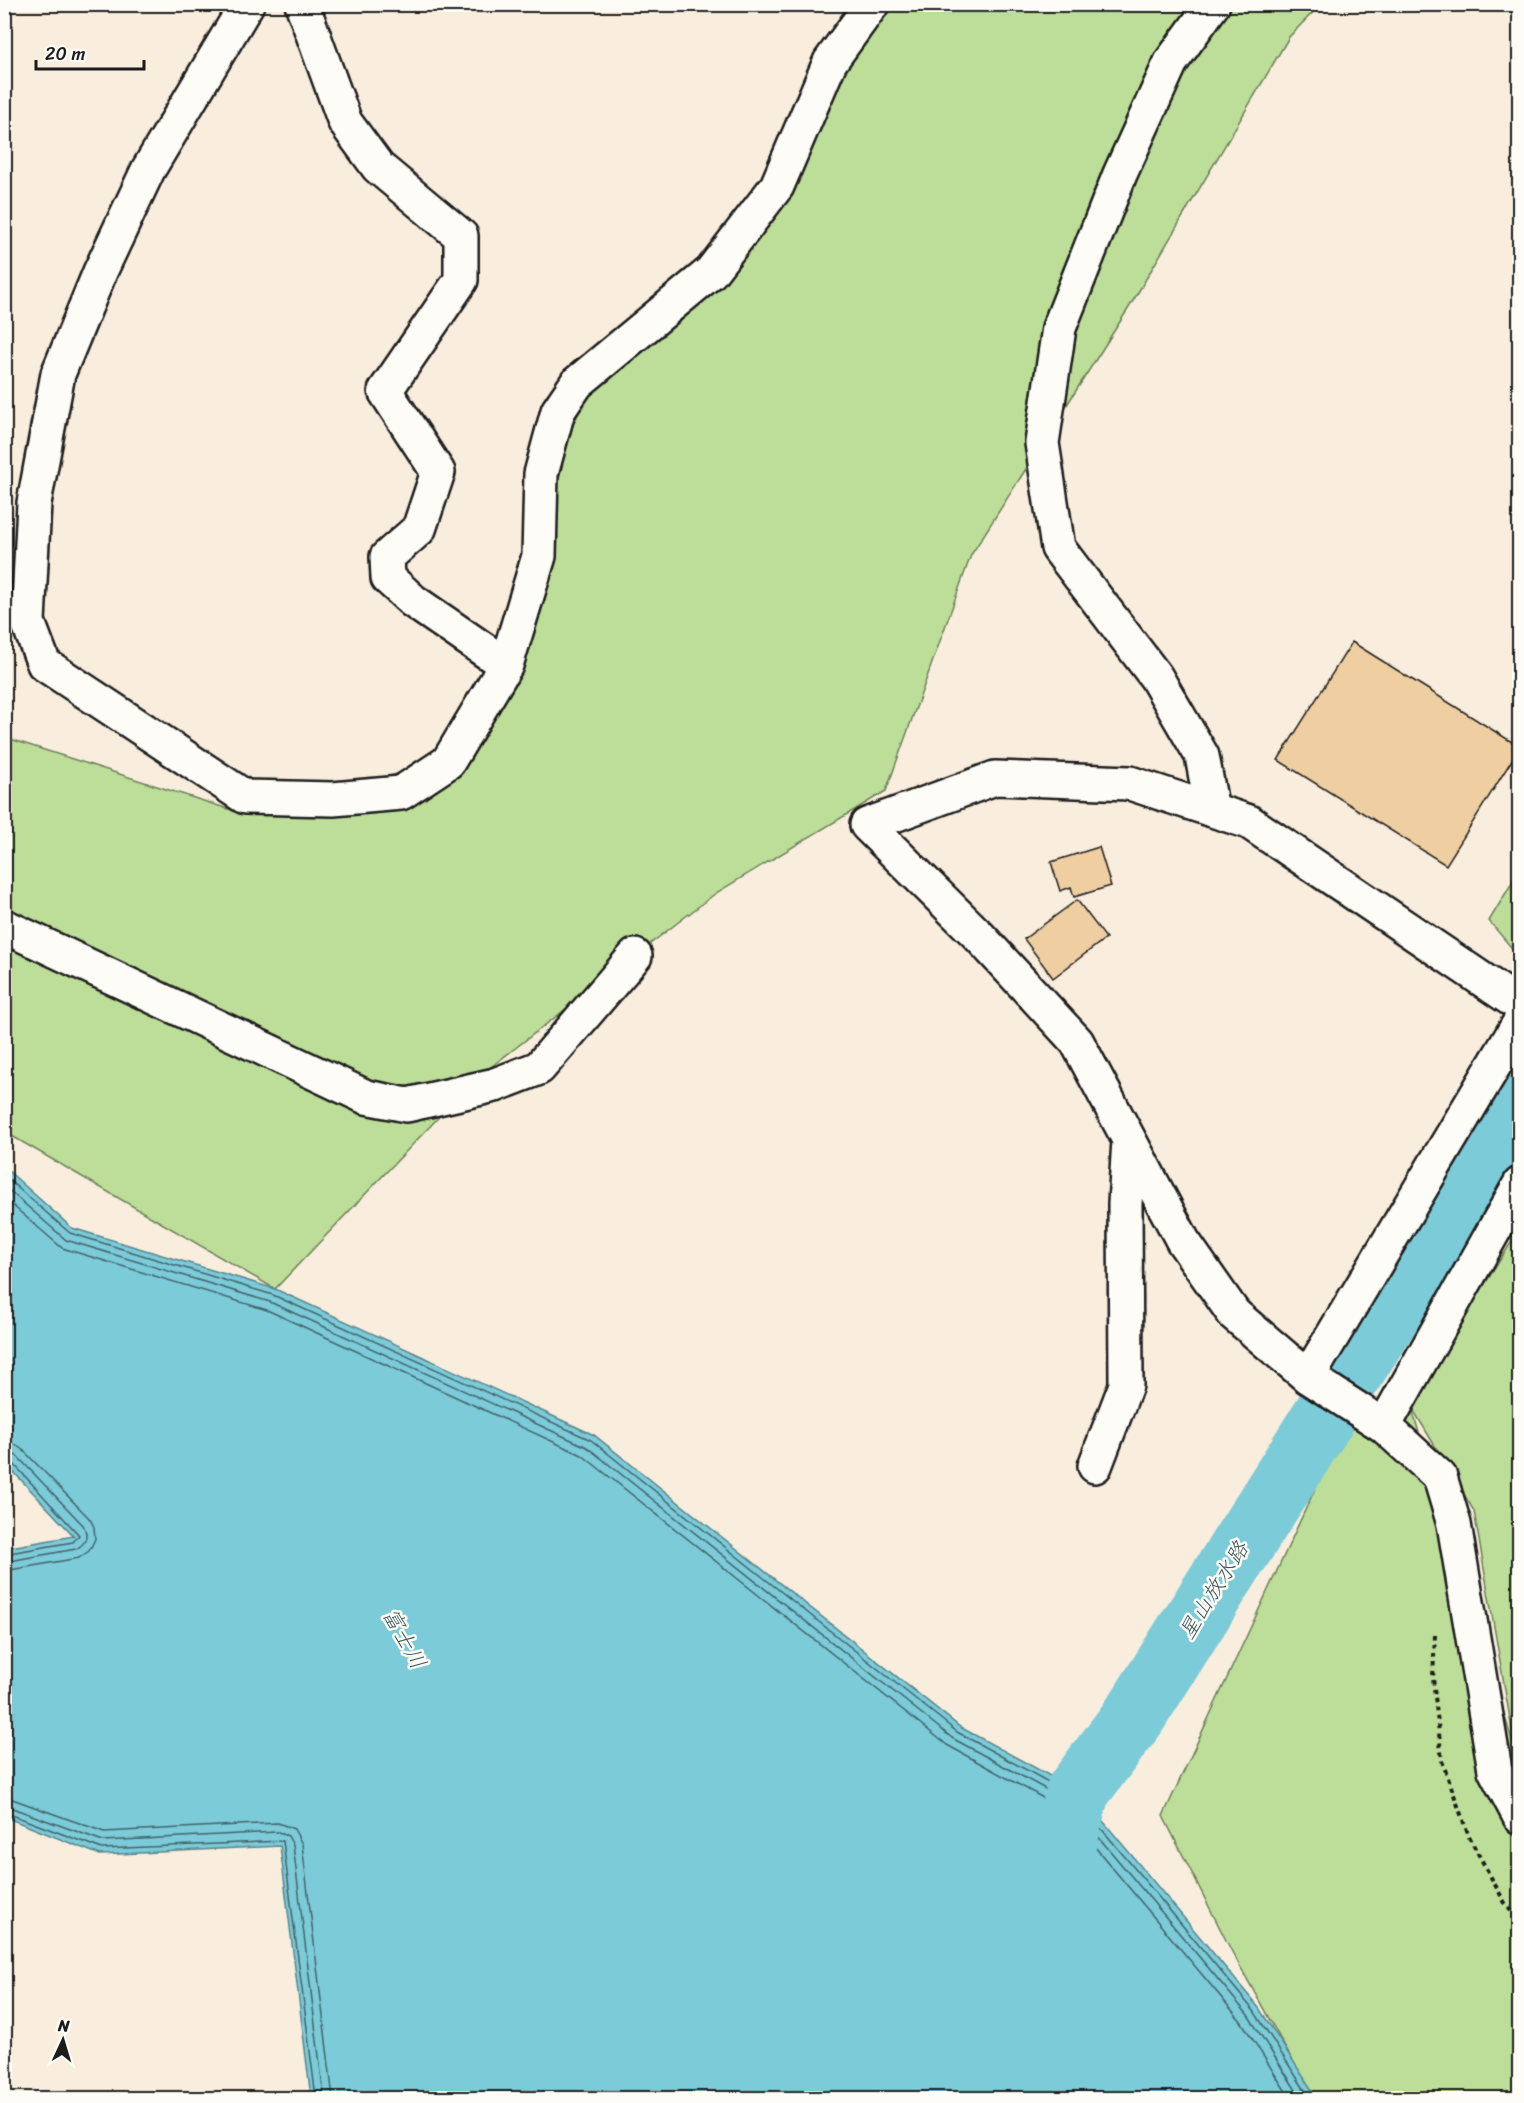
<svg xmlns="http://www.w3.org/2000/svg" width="1524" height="2103" font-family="Sriracha,'Klee One',sans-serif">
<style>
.green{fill:#bcde98;stroke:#6c7d5a;stroke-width:1.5;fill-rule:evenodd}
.water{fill:#7ccbd9;stroke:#56858d;stroke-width:1.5}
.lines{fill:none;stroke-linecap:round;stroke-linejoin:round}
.shore{stroke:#426268;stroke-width:1.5}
.river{stroke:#7ccbd9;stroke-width:64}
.building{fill:#efcfa1;stroke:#1c1c1c;stroke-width:1.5}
.street-casing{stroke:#1c1c1c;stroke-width:38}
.path{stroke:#1c1c1c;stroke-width:4;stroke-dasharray:4.5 4.5;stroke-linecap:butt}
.street{stroke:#fdfcf7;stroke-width:33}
.labels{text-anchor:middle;stroke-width:5;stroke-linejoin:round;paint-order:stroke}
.water-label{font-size:22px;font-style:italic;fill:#3e595e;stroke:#fdfcf7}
</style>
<rect width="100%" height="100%" fill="#f9eedd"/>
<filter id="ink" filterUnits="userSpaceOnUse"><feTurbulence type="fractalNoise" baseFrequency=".0167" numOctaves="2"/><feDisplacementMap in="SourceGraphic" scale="12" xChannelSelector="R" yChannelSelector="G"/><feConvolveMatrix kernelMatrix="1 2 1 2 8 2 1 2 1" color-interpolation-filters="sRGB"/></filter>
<g filter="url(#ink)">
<path class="green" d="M873,5H1320L1289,37L1130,306L971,555L886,791L716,893L474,1080L275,1289L5,1132L4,737L247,815L459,757L552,474L588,391L724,262Z
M1519,871V944L1515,952L1489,921Z
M1516,1235H1519V2098H1313L1231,1950L1163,1816L1340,1435L1409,1403ZM1411,1406L1474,1511L1516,1753Z"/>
<path class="water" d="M5,1168L72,1228L275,1289L594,1435L960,1727L1078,1791L1259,2008L1317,2098H311L280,1846L100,1855L5,1817V1548L74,1536L5,1463Z"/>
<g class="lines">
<path class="shore" d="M4,1176L70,1233L273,1295L591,1440L957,1732L1074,1796L1254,2011L1310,2098
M4,1186L66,1240L270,1302L587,1447L952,1738L1069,1802L1248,2015L1301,2098
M4,1198L62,1248L267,1310L582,1455L947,1745L1063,1809L1241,2021L1290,2098
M4,1443L14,1444L23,1450L90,1519L94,1527L95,1539L89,1551L79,1558L4,1571
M4,1452L17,1456L83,1525C89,1535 86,1544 76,1549L4,1562
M4,1459L11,1461L79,1535L73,1542L4,1554
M4,1796L104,1832L278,1823L294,1829L302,1844L333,2098
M4,1805L103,1841L278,1832L288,1836L293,1845L324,2098
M4,1812L102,1849L283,1841L316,2098"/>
<path class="river" d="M1065,1876L1061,1856L1078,1791L1135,1715L1520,1106"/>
</g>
<path class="building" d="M1352,642L1520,747L1446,865L1278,760Z
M1099,847L1111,886L1074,897L1071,887L1060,891L1051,862Z
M1077,900L1106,938L1053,978L1024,939Z"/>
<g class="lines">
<defs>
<path id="street" d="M247,4L148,170L100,272L58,374L34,503L28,622L44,664L245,797L333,799L401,793L448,762L506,665L539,556L541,474L558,411L577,383L711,272L777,186L830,62L872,4
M302,4L345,122L378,167L461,236V280L385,391L438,472L419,529L387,557L388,578L413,601L506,665
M1212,810L1202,756L1156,677L1058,548L1042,443L1059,328L1120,174L1171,62L1213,4
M4,926L366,1097L407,1105L495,1085L539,1068L635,956
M1520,1005L1249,822L1130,783L995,778L867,825L979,936L1077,1042L1183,1241L1234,1314L1308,1377L1384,1426L1440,1477L1454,1524L1495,1770L1520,1817
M1308,1377L1520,1022
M1384,1426L1520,1184
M1095,1466L1126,1385L1125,1204L1129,1140"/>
</defs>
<use href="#street" class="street-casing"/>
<path class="path" d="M1435,1635L1433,1678L1442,1761L1469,1837L1505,1903L1520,1921"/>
<use href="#street" class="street"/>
</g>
</g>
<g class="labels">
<g class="water-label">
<text transform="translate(1213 1590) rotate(-58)" y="8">星山放水路</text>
<text transform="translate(405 1638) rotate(61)" y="8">富士川</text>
</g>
</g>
<rect width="1524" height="2103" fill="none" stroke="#fdfcf7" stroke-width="24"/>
<rect x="12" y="12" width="1500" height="2079" fill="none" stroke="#1c1c1c" stroke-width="2" filter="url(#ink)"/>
<g transform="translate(63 2040) rotate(4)" stroke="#fdfcf7" stroke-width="4.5" paint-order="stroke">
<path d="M0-4.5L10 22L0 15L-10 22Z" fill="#1c1c1c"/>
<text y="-9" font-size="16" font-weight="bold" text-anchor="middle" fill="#1c1c1c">N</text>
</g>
<path d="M36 60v9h108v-9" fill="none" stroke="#1c1c1c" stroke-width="3"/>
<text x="45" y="60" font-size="18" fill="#1c1c1c" stroke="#fdfcf7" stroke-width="4.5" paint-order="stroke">20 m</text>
</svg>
